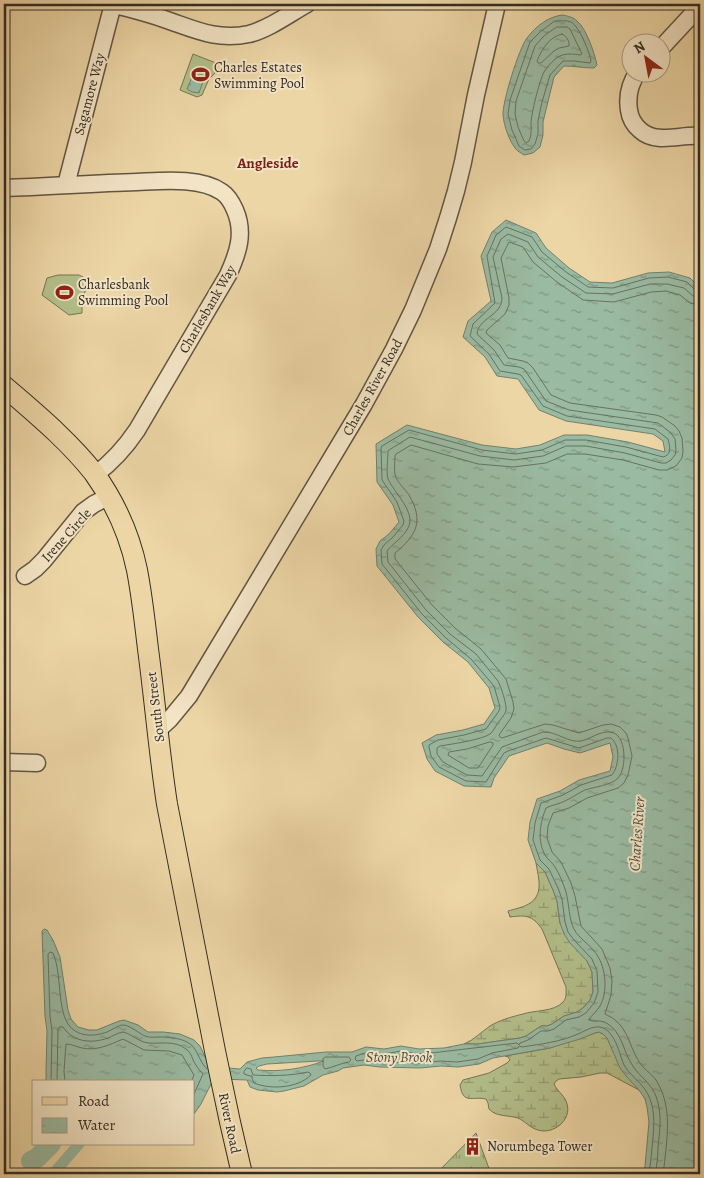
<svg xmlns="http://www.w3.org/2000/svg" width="704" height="1178" font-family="Alegreya,serif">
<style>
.grass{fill:url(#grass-tufts);stroke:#747656}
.wetland{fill:url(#wetland-marsh);stroke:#747656}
.pitch{fill:#b3bf8a;stroke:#747656}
.water{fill:url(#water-ripples);stroke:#71816f;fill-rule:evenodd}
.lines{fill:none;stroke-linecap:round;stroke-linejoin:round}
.shore{stroke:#677362;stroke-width:1}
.canal{stroke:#9abaa2;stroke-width:11}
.river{stroke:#9abaa2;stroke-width:20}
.minor-casing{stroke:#625643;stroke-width:19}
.major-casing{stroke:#342c22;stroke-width:22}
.minor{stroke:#f3e4c5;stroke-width:16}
.major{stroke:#edd6a6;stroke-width:20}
.labels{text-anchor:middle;stroke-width:4;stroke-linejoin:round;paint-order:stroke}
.poi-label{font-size:14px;fill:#342c22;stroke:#f3e4c5;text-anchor:start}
.street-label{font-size:14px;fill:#342c22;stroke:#f3e4c5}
.neighbourhood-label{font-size:15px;font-weight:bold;fill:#7a1f14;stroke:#f3e4c5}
.water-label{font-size:15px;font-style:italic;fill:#4e5042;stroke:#f3e4c5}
</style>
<defs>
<pattern id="grass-tufts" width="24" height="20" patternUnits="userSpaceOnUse" patternTransform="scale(1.25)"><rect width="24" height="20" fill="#b3bf8a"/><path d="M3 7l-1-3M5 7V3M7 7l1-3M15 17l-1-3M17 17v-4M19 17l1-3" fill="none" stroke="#929b70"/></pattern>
<pattern id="wetland-marsh" width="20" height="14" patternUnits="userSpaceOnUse" patternTransform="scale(1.25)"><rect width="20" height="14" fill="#b3bf8a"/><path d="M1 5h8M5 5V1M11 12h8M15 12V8" fill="none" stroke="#929b70"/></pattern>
<pattern id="water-ripples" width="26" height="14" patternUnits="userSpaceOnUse" patternTransform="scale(1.25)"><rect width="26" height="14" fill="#9abaa2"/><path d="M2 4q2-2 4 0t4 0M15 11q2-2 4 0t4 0" fill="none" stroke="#7e9784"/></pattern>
</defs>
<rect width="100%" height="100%" fill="#edd6a6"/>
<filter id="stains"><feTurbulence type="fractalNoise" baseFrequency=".004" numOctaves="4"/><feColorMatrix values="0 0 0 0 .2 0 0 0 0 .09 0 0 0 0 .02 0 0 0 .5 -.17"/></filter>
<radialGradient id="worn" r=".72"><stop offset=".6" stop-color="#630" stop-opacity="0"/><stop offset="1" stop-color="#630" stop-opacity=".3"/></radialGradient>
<path class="grass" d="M476,1133L491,1174H436Z"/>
<path class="wetland" d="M536,863L545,872L553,890L557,901L560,923L580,952L587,961L592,972L593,992L590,1000L583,1008L577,1012L564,1016L552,1024L547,1026H541L526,1036L520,1038L478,1044H464C474,1040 481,1032 490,1026C500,1020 511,1017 523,1014C535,1010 554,1012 563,1002C567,998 566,992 566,987L542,929C532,915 526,915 510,917L508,911C522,907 537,905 539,888C540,881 537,870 536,863Z
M599,1032L603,1034L607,1038L639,1090L607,1073H600L581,1077L559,1079L556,1081L554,1084C557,1091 566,1097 567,1104C572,1120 553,1135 538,1130C530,1128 525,1121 518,1118C508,1115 496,1117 489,1109L488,1103L486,1099C472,1096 463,1105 460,1085L463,1080L489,1073L507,1063L510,1060L508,1057L505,1056L550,1048L595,1033Z"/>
<path class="pitch" d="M193,54L216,63L215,73L209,79L202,95L197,97L180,90Z
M58,275H79L87,279V288L82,298V313L69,315L42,295L47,278Z"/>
<path class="water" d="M562,15C568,16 573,17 577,21C586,28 595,54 597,65L594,68C584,68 574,66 564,66L554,77L543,122V135L540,147L533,153L524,155C521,153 517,151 515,148C509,140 504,126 503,115C502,103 519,48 527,38C536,26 548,17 562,15Z
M195,70L206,73L199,93L192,92L187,89Z
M506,220L536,233L546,248L569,268L590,282L612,283L648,273L669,272L690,278L700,288V1174H643L645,1166L649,1122L647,1107L645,1099L639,1090L626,1076L620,1068L607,1038L603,1034L599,1032L595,1033L580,1039L550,1048L493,1058L479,1064L458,1067L441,1066L420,1068L380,1067L364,1065L343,1068L338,1071L323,1075L304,1086L284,1091L277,1092L258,1090L250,1087L247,1080L219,1079L212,1082L201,1104L194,1114V1082H46V1072L47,1031L45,1016L42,931L44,929L47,930L53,940L60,957L68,1010L71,1019L78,1027L89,1030H97L119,1021L124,1020L138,1025L148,1032H163L180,1034L194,1040L200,1046L208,1063L217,1067L240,1069L247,1062L262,1058L274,1057L326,1052H352L366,1047L384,1049L401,1046L419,1049L444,1048L464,1044H478L520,1038L526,1036L541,1026H547L552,1024L564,1016L577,1012L583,1008L590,1000L593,992L592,972L587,961L570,943L564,934L560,923L557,901L553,890L545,872L536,863L528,840L530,822L537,799L560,791L579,780L610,771L613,757L610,743L580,753L564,749L547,743L509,756L494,778L491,787L464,786L435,771L427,759L422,743L436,735L463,730L484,724L495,708L489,688L468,662L443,642L418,617L377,566L376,549L380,541L389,534L399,522L393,505L377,482L376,444L407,425L482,445L516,449L540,445L564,435H587L628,442L665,452L663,441L653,434L566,421L539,410L518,379L497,376L485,357L463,337L468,321L491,301L481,256L492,232ZM318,1061H324C302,1069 280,1072 258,1070L256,1068L259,1066L267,1064Z"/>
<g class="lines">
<path class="shore" d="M555,21C561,21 566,20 571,22C579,26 590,53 591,61L590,63L574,61H563L550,75L542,102L538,121V134L535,144L531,149L525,150L519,146L512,130L508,114L510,100L530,42L540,32Z
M557,27H567L570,29L582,54L580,55C574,54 566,53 560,56C555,58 547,67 544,72C539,82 532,111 531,122C531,129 532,134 529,141L526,143L524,141L518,127L515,114L516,101L535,46L544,36Z
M562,34C566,35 570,42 569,46L559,48L554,51L541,63H538L537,61C542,49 549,37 562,34Z
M490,742L493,743V745L478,768H469L448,755L449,752L467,749Z
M326,1057H349L351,1060L349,1062C341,1063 334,1067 325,1069L323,1066V1059Z
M247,1068L251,1069L253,1075C270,1076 290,1076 308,1072L310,1073L311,1075C298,1088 271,1090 254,1083L252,1078V1076H250L244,1074V1072Z
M51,1082L52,1031L50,1016L48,954L50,952L53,953C62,973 57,1008 68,1024C77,1037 93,1037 107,1032C112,1030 118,1025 124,1025C133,1027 138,1033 145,1036C150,1038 155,1037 160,1037C169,1037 179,1038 187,1042C198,1047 198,1061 207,1069
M57,1082L58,1029L59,1027H63C73,1042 91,1044 108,1038C113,1036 117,1033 123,1032C132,1034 139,1042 148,1043C160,1044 175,1040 186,1049C192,1053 192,1060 196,1065C198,1069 201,1072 203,1074L194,1094
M65,1082L64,1071L66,1044C72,1044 77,1047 82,1048C97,1051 109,1045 123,1039L144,1050L169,1051L182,1055L194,1075L191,1082
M648,1174C651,1166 651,1157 652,1148C654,1127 657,1106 644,1088C638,1080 629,1074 624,1065C619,1053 615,1030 600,1027C592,1026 585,1031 578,1034C560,1042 541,1044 522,1047L519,1046L518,1048L492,1053L478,1059L457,1062L441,1061L420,1063L381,1062L364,1060L357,1061L355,1059L356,1056L368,1052L384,1054L401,1051L419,1054L431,1053L517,1043L519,1045L520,1043L528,1040L541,1031H548L554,1029L566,1020L579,1017L586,1013L594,1003L598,992L597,971L592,959L574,940L568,932L565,922L562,899L558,888L549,869L540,860L533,840L535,823L541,803L563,795L581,785L612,775C619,766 621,746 611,738H607L579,748L546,738L508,751L504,753L486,782L466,781L439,767L431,756L429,747V745L438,740L464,735L486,729L499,711L500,707L494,686L471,659L446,638L422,614L382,564L381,550L384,545L393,537L403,525L404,521L397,502L382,480L381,448L382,446L409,430L482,450L516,454L542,450L565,440H586L626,447L663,457C672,455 670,446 668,439L655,429L567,416L543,406L521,375L518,374L500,371L489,354L470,336L473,324L495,303L487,256L496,235L506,227L532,237L542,252L566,272L588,287L613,288L649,278L668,277L687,282L695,290L700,291
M655,1174C657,1166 658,1156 658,1147C660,1129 663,1108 653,1090C647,1080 637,1074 631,1063C623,1050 621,1029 604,1022C599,1020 594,1022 589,1020L590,1018C593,1014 597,1011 600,1006C608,992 606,968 597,955C591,945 579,939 574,929C569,920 569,903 566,892C563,883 560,875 555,867C553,863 548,860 545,855C537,840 540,823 546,808C552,805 559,804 565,801C572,798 578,793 585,790C594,787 612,785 618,778C627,769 627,733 610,732C600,731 590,739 581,741C568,743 556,731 543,732L502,747L482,776L467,775L443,762L437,754V748L440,746C452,744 481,740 490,734C493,731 495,728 497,724C500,720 504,716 506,711C507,704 501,687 498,681L476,654L450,634L426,610L388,562L387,551C393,543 403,538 408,528C417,513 393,491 388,479C386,473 388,458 388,451L389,450L410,437L480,456L514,460L543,456L566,446H586L625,453L661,463H666L671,460L675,455L676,451L675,439L671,433L658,423L569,410L546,401L524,369L519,367L504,365L494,350L477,334C478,318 502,316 502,298L493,257L501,239L508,234L528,242L538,257L562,277L586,293L613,294L650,284H667L684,288L693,296L700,298
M662,1174L664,1167C667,1138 673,1107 656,1080C651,1073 642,1068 638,1060C630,1047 628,1030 615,1020C612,1017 608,1016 605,1014L611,995L612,981L610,968L602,949L581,926L575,896L571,883L561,862L552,852L547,838L548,826L553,813L569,808L587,798L618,788L624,783L628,775L632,756L628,738L626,733L620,727L611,724L603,725L579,733L553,725L545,724L502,738L500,737L499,735L511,718L514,709L513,702L506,679L481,649L455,628L432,605L395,559V553C417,535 424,521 409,495C405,489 397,482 395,475C394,470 395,461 395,456L396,454L411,445L478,464L513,467L546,463L567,454H585L623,460L659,470H667L676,466L682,458L683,451L682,438L679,431L675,426L662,417L656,415L570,403L551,395L533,368L528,363L523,361L508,358L500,345L486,333L487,330L505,314L509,305V298L501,258L509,242L523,247L533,262L557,282L583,300L614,302L651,292L666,291L680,295L690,303L700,305"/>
<path class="canal" d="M53,1174L79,1144"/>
<path class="river" d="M31,1161L37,1158L51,1144"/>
<defs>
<path id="minor" d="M112,4C130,9 147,13 164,19C194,29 216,41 249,34C269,29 289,14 307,4
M662,47L700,6
M638,72C630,83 627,97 629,110C630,118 633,124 640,130C656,145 681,134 700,136
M66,185L113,4
M4,188C48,187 92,183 137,182C162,181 200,177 222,192C228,196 232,203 235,210C245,233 238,253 228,275L137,430C125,448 112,462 95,475
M25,576L35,569L44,560L83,512L94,504L108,497
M158,730L170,719L189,696L364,404L394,349L413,310L438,249L448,218L456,191L463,162L476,95L497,4
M4,762L37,763"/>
<path id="major" d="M4,386C35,413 68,440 94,473C114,501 130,536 137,570C142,596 145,623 148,649C155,701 159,752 167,804L215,1051L230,1122L242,1174"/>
</defs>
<use href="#minor" class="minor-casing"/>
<use href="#major" class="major-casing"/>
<use href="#minor" class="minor"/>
<use href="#major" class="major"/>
</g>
<defs>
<symbol id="stadium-bare" viewBox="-9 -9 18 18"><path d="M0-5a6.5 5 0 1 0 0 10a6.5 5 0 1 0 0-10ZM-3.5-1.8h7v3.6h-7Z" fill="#8f2418" stroke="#f3e4c5" stroke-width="2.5" paint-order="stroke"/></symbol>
<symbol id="building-bare" viewBox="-9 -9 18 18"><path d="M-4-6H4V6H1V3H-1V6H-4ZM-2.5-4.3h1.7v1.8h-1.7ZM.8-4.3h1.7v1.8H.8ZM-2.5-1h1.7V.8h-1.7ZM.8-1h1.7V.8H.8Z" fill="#8f2418" stroke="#f3e4c5" stroke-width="2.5" paint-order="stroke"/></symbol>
</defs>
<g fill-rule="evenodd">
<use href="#stadium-bare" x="188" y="62" width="25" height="25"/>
<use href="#stadium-bare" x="52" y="280" width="25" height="25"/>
<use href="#building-bare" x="460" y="1134" width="25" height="25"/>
</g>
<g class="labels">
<g class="poi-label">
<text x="214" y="72">Charles Estates<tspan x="214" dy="16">Swimming Pool</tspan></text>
<text x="78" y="289">Charlesbank<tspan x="78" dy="16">Swimming Pool</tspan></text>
<text x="487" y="1151">Norumbega Tower</text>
</g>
<g class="street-label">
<text transform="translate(89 94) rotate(-75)" y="5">Sagamore Way</text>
<text transform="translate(207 309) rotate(-60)" y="5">Charlesbank Way</text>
<text transform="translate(372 387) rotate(-61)" y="5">Charles River Road</text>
<text transform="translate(66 535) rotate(-48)" y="5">Irene Circle</text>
<text transform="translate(155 707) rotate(-97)" y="5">South Street</text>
<text transform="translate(230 1123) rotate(78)" y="5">River Road</text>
</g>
<g class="neighbourhood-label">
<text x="268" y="168">Angleside</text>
</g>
<g class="water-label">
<text transform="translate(637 834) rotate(-86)" y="5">Charles River</text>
<text x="399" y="1062">Stony Brook</text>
</g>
</g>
<rect width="704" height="1178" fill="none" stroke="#edd6a6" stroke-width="20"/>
<rect x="5" y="5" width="694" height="1168" fill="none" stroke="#342c22" stroke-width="2.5"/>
<rect x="10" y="10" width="684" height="1158" fill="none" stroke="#342c22"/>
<rect x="32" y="1080" width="162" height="65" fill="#f3e4c5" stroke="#a79a84"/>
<rect x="42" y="1097" width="25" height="8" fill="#edd6a6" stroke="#a79a84"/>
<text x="78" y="1106" font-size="15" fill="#342c22">Road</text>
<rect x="42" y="1118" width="25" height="15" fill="url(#water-ripples)" stroke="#a79a84"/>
<text x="78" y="1130" font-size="15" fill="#342c22">Water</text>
<g transform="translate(646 58) rotate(328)"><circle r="24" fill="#f3e4c5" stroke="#a79a84"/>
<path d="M0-4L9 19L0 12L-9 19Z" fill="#8f2418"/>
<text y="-8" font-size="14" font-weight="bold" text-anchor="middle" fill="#342c22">N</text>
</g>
<rect width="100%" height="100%" filter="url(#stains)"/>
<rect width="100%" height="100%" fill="url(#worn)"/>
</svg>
